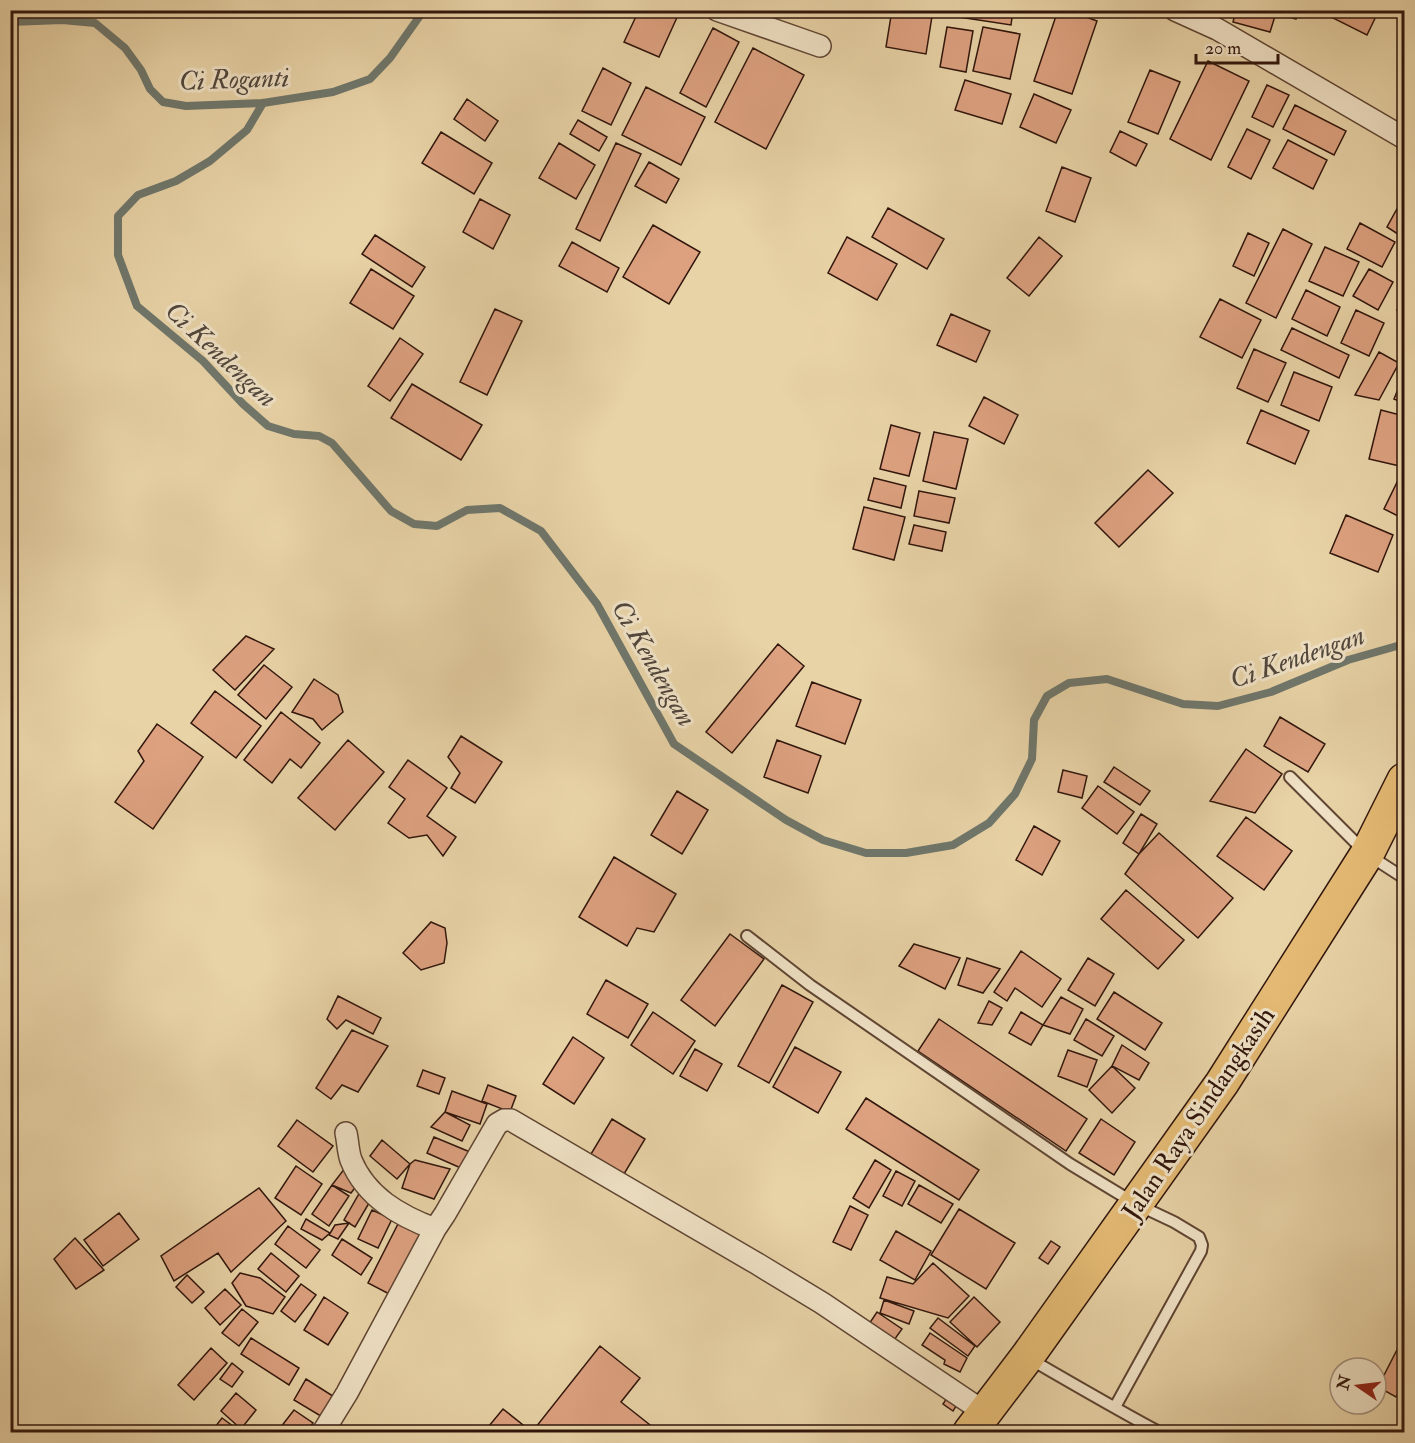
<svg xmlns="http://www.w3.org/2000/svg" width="1415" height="1443" font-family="'IM FELL Double Pica',serif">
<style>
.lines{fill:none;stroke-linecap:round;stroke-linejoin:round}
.stream{stroke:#6f776c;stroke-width:8}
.building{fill:#dda180;stroke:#31160c;stroke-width:1.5}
.service-casing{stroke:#5f4533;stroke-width:14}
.minor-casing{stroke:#5f4533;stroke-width:24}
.trunk-casing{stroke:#31160c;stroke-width:36}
.service{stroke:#f0e2c6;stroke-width:10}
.minor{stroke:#f0e2c6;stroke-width:21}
.trunk{stroke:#e4ba74;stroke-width:33}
.labels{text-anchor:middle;stroke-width:6;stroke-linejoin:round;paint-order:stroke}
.street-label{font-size:26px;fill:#31160c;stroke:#f0e2c6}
.water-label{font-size:27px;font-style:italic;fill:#50463c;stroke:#f0e2c6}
</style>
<rect width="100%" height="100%" fill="#e8d3a7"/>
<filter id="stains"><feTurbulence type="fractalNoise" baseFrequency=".00333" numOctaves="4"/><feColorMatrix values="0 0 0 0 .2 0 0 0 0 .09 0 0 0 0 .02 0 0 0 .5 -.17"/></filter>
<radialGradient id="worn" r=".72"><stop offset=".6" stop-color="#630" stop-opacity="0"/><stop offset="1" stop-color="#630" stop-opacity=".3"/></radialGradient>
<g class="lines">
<path class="stream" d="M10,22L62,20L95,23L125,48L141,70L150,89L163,102L186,106L263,103L333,92L370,79L390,58L424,10
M263,103L247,130L210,161L176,181L138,195L118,216V255L137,306L203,361L243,404L268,426L294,434L319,436L332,443L391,511L414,524L437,526L467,510L500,508L541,531L597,604L674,744L786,820L823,840L866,853H906L953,845L989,823L1015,794L1032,759L1034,720L1047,696L1069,683L1107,679L1183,704L1218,706L1271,692L1348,660L1404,644"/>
</g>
<path class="building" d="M639,10H674L679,13L659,57L624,42Z
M892,10H933L926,54L886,47Z
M946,10H1013L1011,25L946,15Z
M1058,10H1067L1097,21L1072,94L1034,81Z
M1236,10H1299L1296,19L1276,13L1270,32L1233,22Z
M1330,10H1379L1367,35L1327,15Z
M947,27L973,31L966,72L940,67Z
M983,27L1020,34L1010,79L973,71Z
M713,28L739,42L706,107L680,93Z
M753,48L804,75L766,149L715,122Z
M1208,61L1249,81L1211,160L1170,139Z
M603,68L631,83L611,125L582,111Z
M1150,70L1180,82L1158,134L1128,122Z
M965,80L1011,94L1002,124L955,110Z
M1267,85L1289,95L1273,127L1252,117Z
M646,87L705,117L681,165L622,135Z
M1034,94L1071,110L1056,143L1020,127Z
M467,99L498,121L485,141L454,119Z
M1295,105L1346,131L1334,155L1283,129Z
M578,120L607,137L599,151L570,134Z
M1247,129L1270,140L1251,179L1228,167Z
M1120,131L1147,144L1136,166L1110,152Z
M441,132L492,163L474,194L422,163Z
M1288,140L1327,160L1313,189L1273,168Z
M559,143L595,165L576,199L539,178Z
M616,143L641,154L600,241L576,229Z
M649,162L679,179L666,203L635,186Z
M1062,167L1091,178L1075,222L1046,211Z
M1404,196V238L1387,227Z
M480,199L510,215L493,249L463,232Z
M888,208L944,239L927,269L872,237Z
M1360,223L1395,242L1382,267L1347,249Z
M653,225L700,252L669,304L623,277Z
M1283,229L1312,244L1276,318L1246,303Z
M1248,233L1269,243L1254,276L1233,266Z
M375,235L425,267L412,287L362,254Z
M847,237L897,264L877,300L828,273Z
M1039,237L1062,256L1029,296L1007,278Z
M572,242L619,268L607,292L559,266Z
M1325,247L1359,262L1343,296L1309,281Z
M371,269L414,296L393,329L350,303Z
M1369,269L1393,282L1378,310L1353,296Z
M1306,290L1340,307L1327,336L1292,319Z
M1404,295V313L1397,310Z
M1220,299L1261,320L1242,358L1200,337Z
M495,309L522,321L487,395L460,382Z
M1356,310L1384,323L1369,356L1341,343Z
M951,314L990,331L976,362L937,345Z
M1292,328L1349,355L1339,378L1281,350Z
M400,338L423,354L390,401L368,386Z
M1254,349L1286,363L1268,402L1237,388Z
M1379,352L1399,363L1379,400L1355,395Z
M1294,372L1332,387L1319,421L1281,405Z
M1404,374V403L1394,399Z
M412,384L482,425L461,460L391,418Z
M984,397L1018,415L1004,444L969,426Z
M1261,410L1309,431L1295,464L1247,443Z
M1381,410L1404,416V467L1369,459Z
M891,425L920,433L909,476L880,469Z
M934,432L968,439L956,489L923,481Z
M1148,470L1173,493L1119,547L1095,523Z
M1402,472L1404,474V519L1384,509Z
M874,478L906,486L901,508L868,500Z
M919,491L955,498L949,523L914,516Z
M864,507L905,517L894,560L853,549Z
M1346,515L1393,535L1378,572L1330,553Z
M914,525L946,532L942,551L909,544Z
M246,636L274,649L235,690L213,670Z
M778,644L804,666L732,753L706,732Z
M264,665L292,687L266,719L238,695Z
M314,679L338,695L343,712L322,730L313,719L292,712Z
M812,682L861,700L845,744L796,726Z
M215,691L261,726L236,758L191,723Z
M281,712L320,743L301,768L290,759L272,783L244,760Z
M1280,717L1325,744L1308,772L1264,746Z
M157,724L203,757L153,829L115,802L144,761L138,751Z
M461,736L502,762L475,803L451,788L460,773L448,757Z
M348,740L384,772L335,830L298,798Z
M777,740L821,756L808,793L764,777Z
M1246,749L1282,774L1255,813L1210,801Z
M408,760L447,788L427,816L456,837L443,856L427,835L409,838L388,823L405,799L389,787Z
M1114,767L1150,791L1140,805L1104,782Z
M1063,770L1087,776L1082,798L1058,792Z
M1098,786L1134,812L1117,834L1082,808Z
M677,791L708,810L682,854L651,835Z
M1141,814L1157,824L1139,854L1123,843Z
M1246,817L1292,851L1264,890L1217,856Z
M1034,826L1060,841L1042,875L1016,860Z
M1159,833L1233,898L1198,938L1125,874L1139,854Z
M614,857L676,894L654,932L637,928L627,946L579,917Z
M1126,890L1184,940L1158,969L1101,919Z
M431,922L445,928L447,943L444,963L421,970L403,953Z
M730,934L764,959L715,1026L681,1000Z
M914,944L960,958L945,989L899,966Z
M1021,951L1061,979L1042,1007L1015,988L1007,1001L994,992Z
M967,958L1000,969L983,993L958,985Z
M1088,958L1114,974L1095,1006L1068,990Z
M606,980L648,1004L628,1038L587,1014Z
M782,985L813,1002L769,1083L738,1066Z
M1114,992L1162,1023L1145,1050L1097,1019Z
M338,996L381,1018L373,1034L346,1020L337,1029L327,1019Z
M1061,997L1083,1009L1070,1034L1043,1025Z
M989,1001L1002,1008L992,1025L978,1023Z
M653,1012L695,1041L673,1074L631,1045Z
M1021,1012L1043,1025L1031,1045L1009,1033Z
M939,1019L1087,1119L1066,1151L918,1051Z
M1086,1019L1114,1036L1102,1056L1074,1040Z
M352,1030L388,1046L358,1092L342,1085L331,1099L316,1088Z
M573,1037L604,1058L574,1104L543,1084Z
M1122,1045L1149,1063L1139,1080L1112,1066Z
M795,1047L841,1072L818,1113L773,1087Z
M695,1049L722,1064L707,1091L680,1076Z
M1068,1050L1097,1060L1087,1087L1058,1076Z
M1112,1066L1135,1088L1112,1113L1089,1090Z
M423,1070L445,1078L439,1094L417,1086Z
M488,1085L516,1096L510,1112L482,1101Z
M452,1091L487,1104L480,1124L445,1112Z
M866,1098L979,1170L959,1200L846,1129Z
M445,1112L470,1125L462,1141L431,1127Z
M612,1119L645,1139L624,1174L591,1154Z
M1101,1119L1135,1142L1114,1175L1079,1153Z
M297,1120L333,1146L313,1172L278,1146Z
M434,1137L470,1152L463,1169L427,1153Z
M382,1140L410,1164L397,1179L370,1156Z
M415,1160L450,1169L434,1199L402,1188L410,1164Z
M875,1160L891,1170L869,1208L853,1198Z
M296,1166L322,1184L301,1215L275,1198Z
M345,1168L360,1181L351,1193L332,1185Z
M896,1171L915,1181L902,1206L883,1196Z
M332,1185L349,1196L329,1226L312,1214Z
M919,1185L953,1204L941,1223L908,1204Z
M259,1188L286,1221L231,1272L218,1253L174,1281L161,1256Z
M360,1192L372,1198L355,1227L344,1220Z
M850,1206L868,1215L851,1250L833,1242Z
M959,1209L1015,1243L986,1289L931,1255Z
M372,1210L392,1219L378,1248L358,1239Z
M119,1213L139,1239L103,1266L84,1240Z
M306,1219L330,1233L322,1240L301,1229Z
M399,1222L424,1234L393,1296L368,1283Z
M349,1223L338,1239L329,1235L335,1225Z
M288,1226L320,1250L306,1268L275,1244Z
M896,1231L931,1251L915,1280L880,1260Z
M75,1238L104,1270L76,1289L54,1259Z
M342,1239L372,1258L361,1275L332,1255Z
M1051,1241L1060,1247L1048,1264L1039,1258Z
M271,1253L299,1276L286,1292L258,1269Z
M933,1263L969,1296L948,1318L880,1298L887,1277L913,1284Z
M240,1273L260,1278L285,1297L273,1314L246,1306L232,1283Z
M187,1275L204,1292L192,1303L176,1287Z
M301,1284L316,1295L295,1322L281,1311Z
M225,1289L241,1305L220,1325L205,1308Z
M324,1297L348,1313L328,1345L304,1330Z
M974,1297L1000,1322L977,1347L950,1322Z
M884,1300L914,1311L909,1324L880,1313Z
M242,1309L258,1322L239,1346L222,1333Z
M877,1312L902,1329L892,1343L867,1327Z
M938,1318L975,1346L968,1356L930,1328Z
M930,1333L967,1358L960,1372L944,1364L945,1360L922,1345Z
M1404,1336V1381L1396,1397L1378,1387Z
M251,1338L299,1368L289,1385L241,1354Z
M600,1346L640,1378L621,1402L659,1432H484L503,1409L532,1432Z
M211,1348L227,1363L194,1400L178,1385Z
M232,1363L243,1372L232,1387L220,1379Z
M306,1379L336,1398L324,1418L294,1400Z
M236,1393L256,1410L241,1429L221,1411Z
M950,1393L960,1400L953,1411L943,1404Z
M294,1410L313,1423L306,1432H277Z
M222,1418L241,1432H222L215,1427Z"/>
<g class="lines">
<defs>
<path id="service" d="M1290,777L1367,854L1404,878
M747,936L810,985L1070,1164L1136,1204L1174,1222L1199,1237L1202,1245L1201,1251L1115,1407
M1030,1359C1073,1384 1116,1409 1159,1432"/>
<path id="minor" d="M717,10L820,46
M1175,10L1217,29L1404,138
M346,1133C348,1142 348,1152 351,1160C366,1197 400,1216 435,1229L445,1214L497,1124L504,1120H511L756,1263L822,1303L984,1412
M323,1432L347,1393L435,1229"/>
<path id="trunk" d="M970,1432L1027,1357L1222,1083L1367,854L1404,780"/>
</defs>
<use href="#service" class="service-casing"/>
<use href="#minor" class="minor-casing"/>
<use href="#trunk" class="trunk-casing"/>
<use href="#service" class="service"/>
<use href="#minor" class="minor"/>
<use href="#trunk" class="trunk"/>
</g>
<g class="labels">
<g class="street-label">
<text transform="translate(1198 1113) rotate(-56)" y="9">Jalan Raya Sindangkasih</text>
</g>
<g class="water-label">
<text transform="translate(234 79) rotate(-2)" y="9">Ci Roganti</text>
<text transform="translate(221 354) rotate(43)" y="9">Ci Kendengan</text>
<text transform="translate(1297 657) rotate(-19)" y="9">Ci Kendengan</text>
<text transform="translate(654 663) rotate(60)" y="9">Ci Kendengan</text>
</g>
</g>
<rect width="1415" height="1443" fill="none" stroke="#e8d3a7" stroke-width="36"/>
<rect x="12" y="12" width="1391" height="1419" fill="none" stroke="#31160c" stroke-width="3"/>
<rect x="18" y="18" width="1379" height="1407" fill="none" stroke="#31160c" stroke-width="1.5"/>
<g transform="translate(1358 1386) rotate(284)"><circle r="28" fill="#f0e2c6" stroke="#a4907c" stroke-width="1.5"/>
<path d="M0-4.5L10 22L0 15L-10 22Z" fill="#8f2418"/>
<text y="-9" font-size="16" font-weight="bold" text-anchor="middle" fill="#31160c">N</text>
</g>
<path d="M1196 54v9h82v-9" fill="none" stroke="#31160c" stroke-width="3"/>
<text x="1205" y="54" font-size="18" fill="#31160c" stroke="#f0e2c6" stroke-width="4.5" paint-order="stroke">20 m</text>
<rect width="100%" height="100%" filter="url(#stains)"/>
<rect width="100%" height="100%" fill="url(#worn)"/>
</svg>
